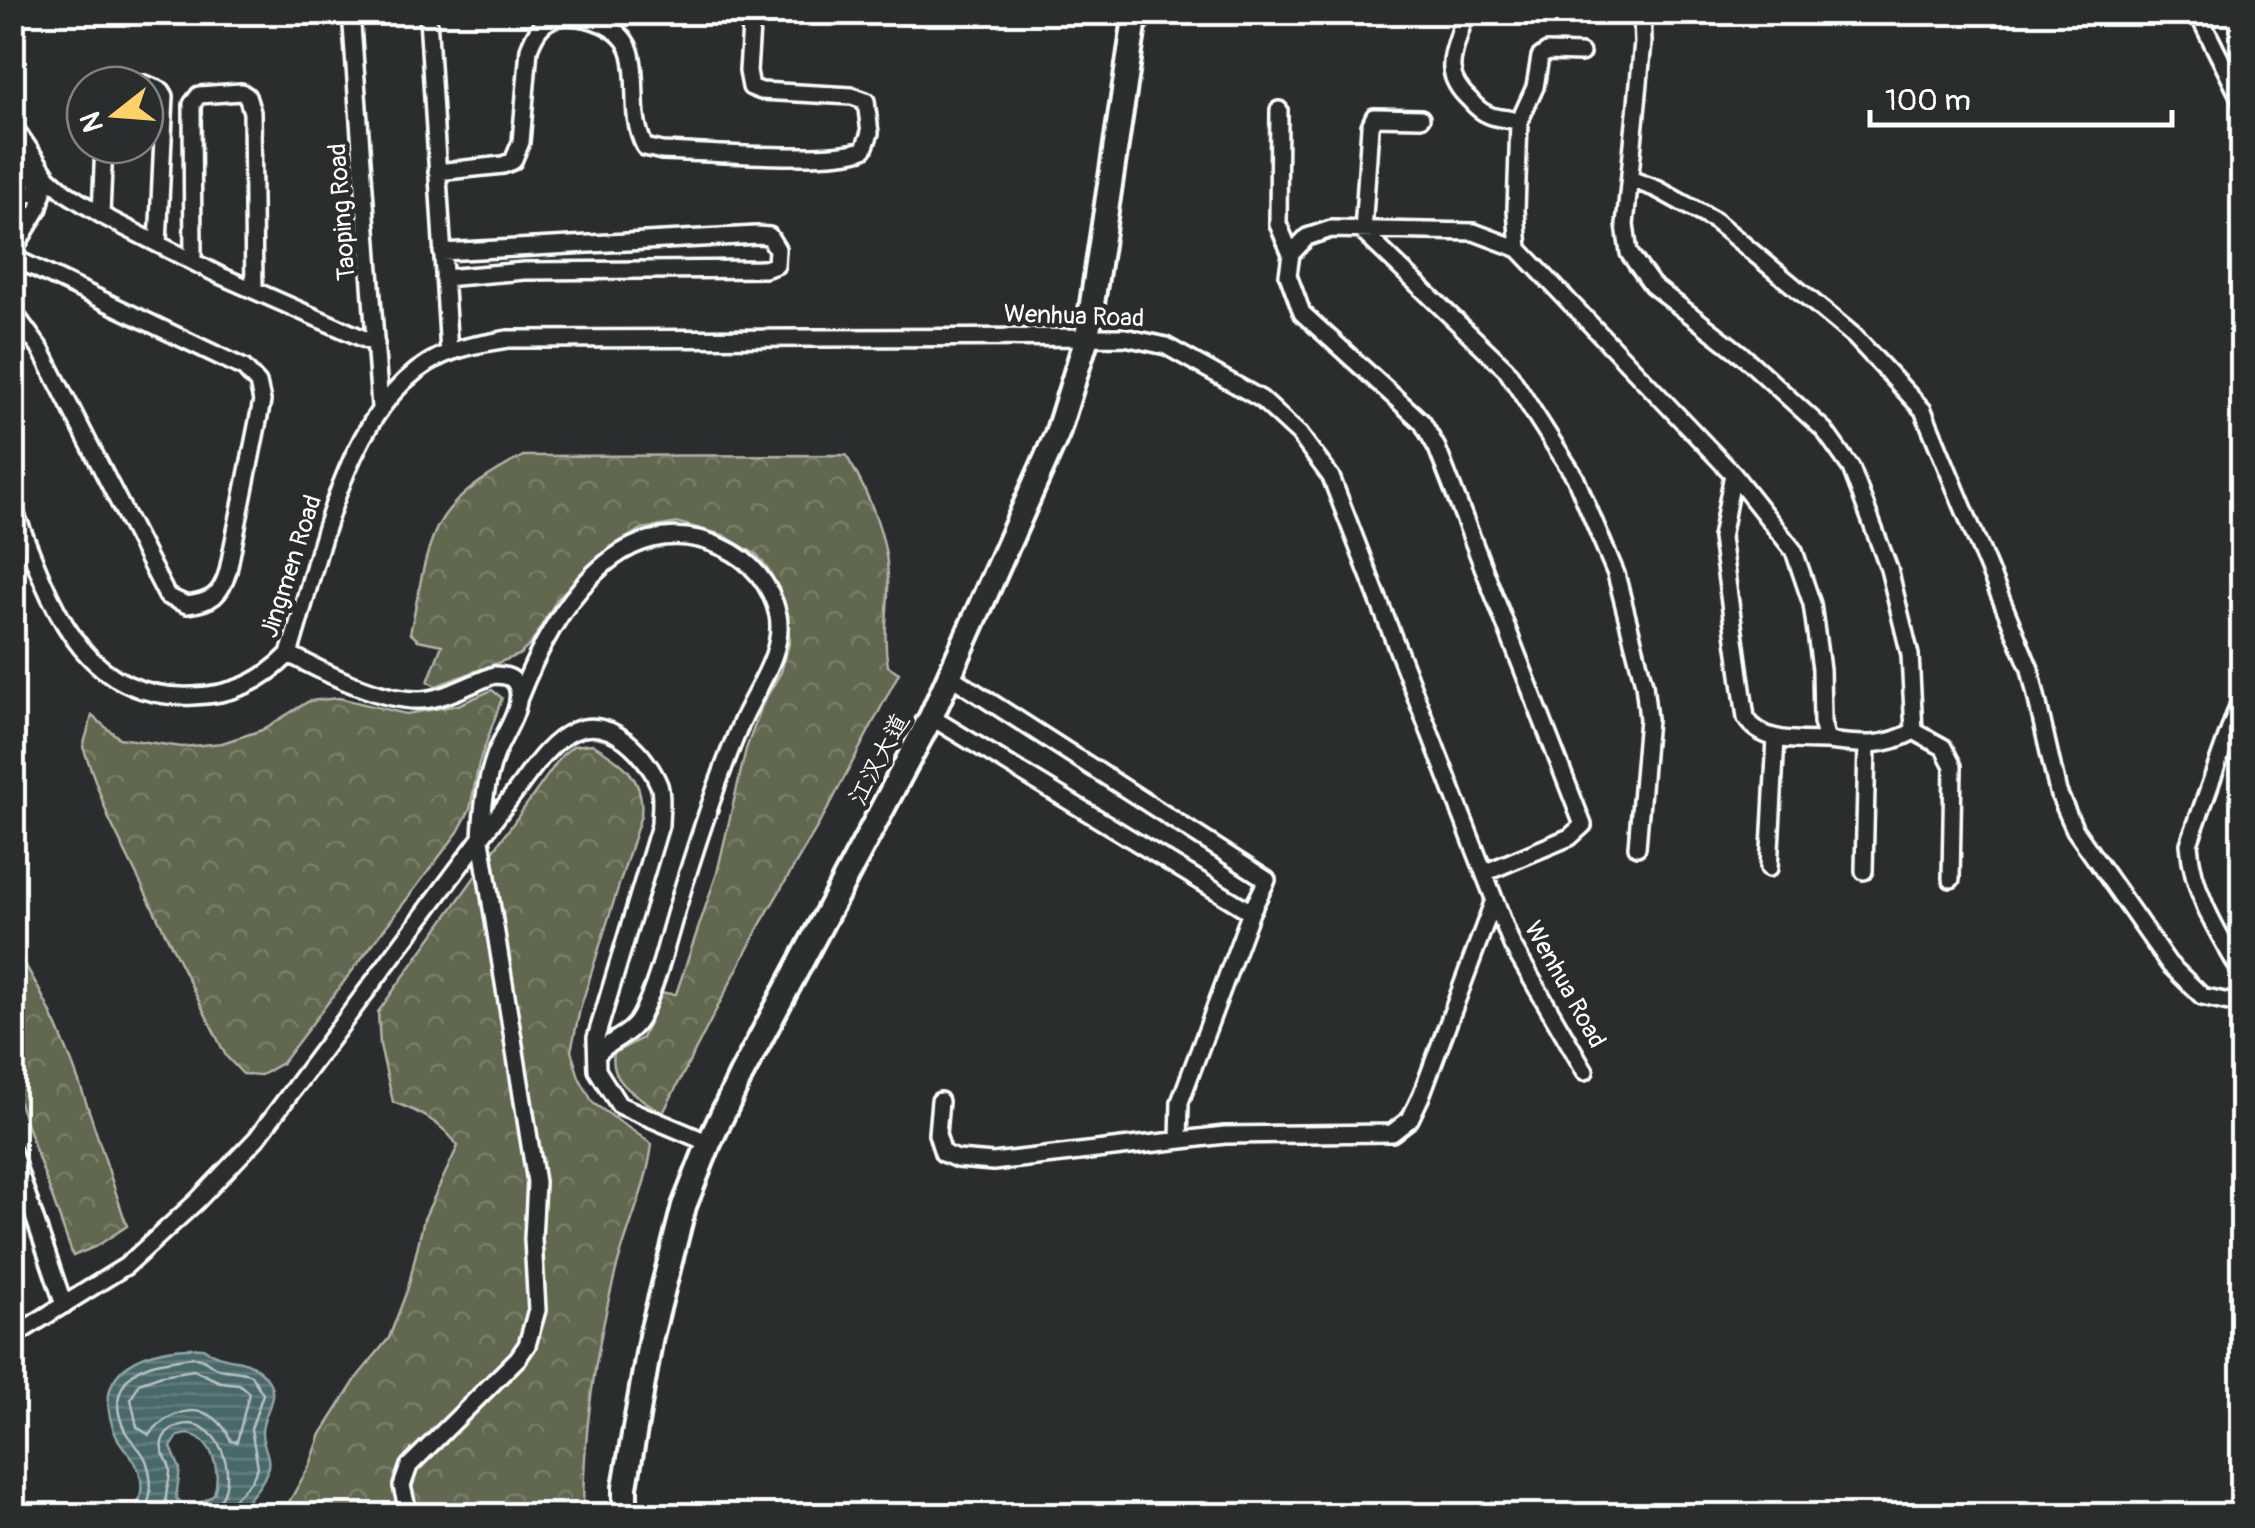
<svg xmlns="http://www.w3.org/2000/svg" width="2255" height="1528" font-family="Pangolin,'LXGW WenKai TC',sans-serif">
<style>
.forest{fill:url(#forest-crowns);stroke:#b0b4a7;stroke-width:2.5}
.water{fill:url(#water-rules);stroke:#92a4a6;stroke-width:2.5;fill-rule:evenodd}
.lines{fill:none;stroke-linecap:round;stroke-linejoin:round}
.shore{stroke:#b6c2c4;stroke-width:2.5}
.minor-casing{stroke:#fff;stroke-width:22}
.secondary-casing{stroke:#fff;stroke-width:30}
.minor{stroke:#2a2d2e;stroke-width:15}
.secondary{stroke:#2a2d2e;stroke-width:22}
.labels{text-anchor:middle;stroke-width:9;stroke-linejoin:round;paint-order:stroke}
.street-label{font-size:25px;fill:#fff;stroke:#2a2d2e}
</style>
<defs>
<pattern id="forest-crowns" width="20" height="18" patternUnits="userSpaceOnUse" patternTransform="scale(2.5)"><rect width="20" height="18" fill="#60684f"/><path d="M2 6a3 3 0 1 1 6 0M12 15a3 3 0 1 1 6 0" fill="none" stroke="#787f69"/></pattern>
<pattern id="water-rules" width="6" height="5" patternUnits="userSpaceOnUse" patternTransform="scale(2.5)"><rect width="6" height="5" fill="#49676b"/><path d="M0 2.5h6" fill="none" stroke="#647e81"/></pattern>
</defs>
<rect width="100%" height="100%" fill="#2a2d2e"/>
<filter id="ink" filterUnits="userSpaceOnUse"><feTurbulence type="fractalNoise" baseFrequency=".01" numOctaves="2"/><feDisplacementMap in="SourceGraphic" scale="20" xChannelSelector="R" yChannelSelector="G"/><feConvolveMatrix kernelMatrix="1 2 1 2 8 2 1 2 1" color-interpolation-filters="sRGB"/></filter>
<g filter="url(#ink)">
<path class="forest" d="M846,455C868,492 888,536 888,580C889,611 882,633 888,666L899,673L830,805L761,923L663,1113C641,1098 608,1084 614,1053L642,1038L662,993L676,994L717,873L746,749L763,703L781,672L790,640L780,592L768,569L757,555L723,535L679,523L642,529L611,546L589,565L556,601L531,644L519,655L436,686L428,682L442,645L418,640L410,633C418,600 424,546 442,519C460,491 495,471 523,456Z
M492,690L502,698L479,763L470,809L458,832L282,1063L261,1075L243,1074L226,1056L109,819L83,747L92,716L119,738L182,747L222,743L262,730L309,701L339,698L406,714L458,705Z
M592,744C621,761 645,777 641,815L580,1009L571,1051L579,1077L593,1103L652,1144C647,1187 627,1228 616,1270C595,1351 583,1432 583,1515L281,1516L310,1465L321,1434L358,1376L389,1338L408,1288L424,1219L458,1146C441,1122 420,1112 393,1102L380,1045L378,1012L562,755L573,746Z
M13,945C71,1033 93,1128 127,1226L97,1246L73,1256L13,1086Z"/>
<path class="water" d="M203,1348C224,1364 242,1355 259,1370C287,1394 262,1409 262,1433C262,1447 272,1456 267,1471C261,1489 246,1500 237,1515H132C139,1503 143,1494 141,1479C138,1458 122,1451 115,1433C88,1366 149,1346 203,1348ZM187,1434C212,1436 222,1472 214,1494C202,1504 188,1511 176,1498L180,1469L171,1447L178,1436Z"/>
<g class="lines">
<path class="shore" d="M194,1370L220,1382L239,1384L249,1393L237,1442L231,1441C214,1399 173,1405 149,1435L137,1427L131,1399L139,1383L162,1375Z
M143,1516C152,1497 153,1482 147,1463C143,1449 131,1443 125,1431C108,1396 124,1369 161,1362C171,1361 191,1355 200,1358C207,1360 212,1367 220,1369C231,1372 240,1370 251,1375L263,1394L251,1429L258,1467L252,1480L234,1499L229,1516
M186,1516L173,1510L166,1502C165,1490 170,1482 170,1471C170,1460 159,1453 162,1442C164,1434 170,1429 178,1426C224,1409 253,1506 194,1516"/>
<defs>
<path id="minor" d="M351,12L380,407
M1465,12C1459,48 1436,69 1470,100C1475,106 1481,112 1489,115C1498,119 1510,118 1519,122L1516,210L1519,249
M2197,12L2242,102
M428,17L449,353
M116,85L145,84L162,91L165,96L158,244
M1279,110L1278,224L1291,254
M1421,118L1374,117L1370,126L1363,232L1506,369L1575,477L1616,574L1644,684L1648,719L1637,847
M1519,122L1535,87L1540,57L1547,52L1581,53
M12,124L48,177L66,193L103,216L219,275L376,344
M12,154L44,188
M437,172L503,165L513,161L521,142L529,49C535,33 542,20 560,17C586,14 624,26 631,54C639,86 629,116 645,147L662,151C702,152 834,163 864,149L870,133L866,101L852,96L761,91L751,87L748,71L752,12
M1630,179L1657,189L1715,221L1854,336L1923,410L2030,669L2058,792L2075,830L2169,964L2202,996L2242,1005
M12,200L44,188
M101,214L104,145
M442,252L757,235L769,236L777,249L776,265L765,269L524,271L444,278
M12,253L39,208L44,188
M12,257L244,368L258,383L262,401L228,571C221,595 212,602 187,605L167,596L41,350L12,310
M193,261L192,104L199,95L241,92L247,96L252,112L254,290
M1733,474L1721,538L1746,718C1762,744 1799,740 1827,741
M12,505C49,594 75,701 193,696C232,695 262,682 289,654C319,562 345,400 441,356C462,346 486,343 508,339L1125,337L1166,346L1261,399L1299,434L1331,477L1512,945L1585,1071
M289,654C323,672 382,702 421,700C445,699 472,683 494,675C505,675 516,677 518,690C522,711 502,736 495,756C485,784 482,811 481,840L536,1182L533,1239L537,1310L527,1345L518,1358L409,1466L402,1486L409,1516
M950,676L1267,880L1251,912L1180,1102L1179,1140
M2242,695L2189,844C2192,892 2218,933 2242,974
M518,700C550,618 617,500 722,547C751,560 771,584 778,615C785,652 756,689 742,721C716,782 696,845 677,908C666,944 658,982 641,1016C631,1037 610,1038 597,1055
M931,717L1251,912
M1914,731L1943,747L1953,766L1951,879
M1769,868L1776,738
M1864,871L1867,745
M1484,873L1570,837L1583,825L1437,448L1422,422L1302,313L1288,275L1291,254L1307,237L1331,229L1474,232L1519,249L1733,474L1794,551L1812,604L1821,669L1822,722L1827,741C1859,745 1885,748 1914,731L1910,655L1889,569L1851,468L1824,430L1741,354L1652,285L1629,253L1625,225L1643,42L1642,12
M940,1101L937,1134L943,1153L957,1159L993,1162L1225,1135L1392,1133L1410,1119L1421,1096L1494,900
M12,1151L64,1305
M12,1220V1228
M12,1311L22,1331
M12,1337L126,1266L197,1201L257,1138L509,800C527,778 546,743 574,731C611,715 647,755 659,785C663,796 660,813 660,825L596,1038L597,1070L619,1105L709,1143"/>
<path id="secondary" d="M625,1516V1487L651,1336L684,1206L709,1143L741,1075L931,717L1057,434L1087,337L1136,12"/>
</defs>
<use href="#minor" class="minor-casing"/>
<use href="#secondary" class="secondary-casing"/>
<use href="#minor" class="minor"/>
<use href="#secondary" class="secondary"/>
</g>
</g>
<g class="labels">
<g class="street-label">
<text transform="translate(341 212) rotate(-94)" y="9">Taoping Road</text>
<text transform="translate(1074 315) rotate(2)" y="9">Wenhua Road</text>
<text transform="translate(290 566) rotate(-72)" y="9">Jingmen Road</text>
<text transform="translate(878 759) rotate(-62)" y="9">江汉大道</text>
<text transform="translate(1566 984) rotate(61)" y="9">Wenhua Road</text>
</g>
</g>
<rect width="2255" height="1528" fill="none" stroke="#2a2d2e" stroke-width="50"/>
<rect x="25" y="25" width="2205" height="1478" fill="none" stroke="#fff" stroke-width="4" filter="url(#ink)"/>
<g transform="translate(115 115) rotate(253)"><circle r="48" fill="#2a2d2e" stroke="#7f8182" stroke-width="2.5"/>
<path d="M0-8L18 38L0 25L-18 38Z" fill="#ffd166"/>
<text y="-15" font-size="28" font-weight="bold" text-anchor="middle" fill="#ffffff">N</text>
</g>
<path d="M1870 110v15h302v-15" fill="none" stroke="#ffffff" stroke-width="5"/>
<text x="1885" y="110" font-size="30" fill="#ffffff" stroke="#2a2d2e" stroke-width="8" paint-order="stroke">100 m</text>
</svg>
